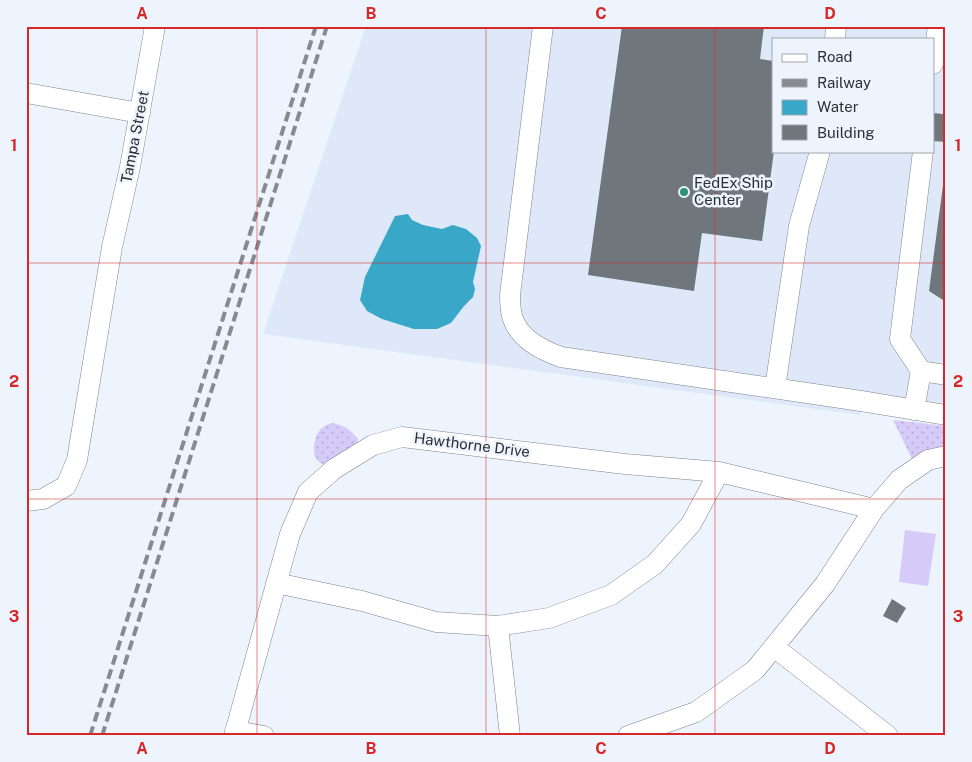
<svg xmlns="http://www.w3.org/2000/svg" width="972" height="762" font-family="'Public Sans',sans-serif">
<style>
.built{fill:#dee8f8;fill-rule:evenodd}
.grass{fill:url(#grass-dots)}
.pitch{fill:#d5caf8}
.water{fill:#39a7c8}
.building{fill:#6f777d}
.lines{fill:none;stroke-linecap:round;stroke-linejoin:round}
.minor-casing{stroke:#7f848c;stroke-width:21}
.minor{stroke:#fff;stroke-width:20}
.rail{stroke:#878b91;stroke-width:4;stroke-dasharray:10 5;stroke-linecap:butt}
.grid{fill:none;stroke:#d62828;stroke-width:1;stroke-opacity:0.55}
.poi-dot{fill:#2c9371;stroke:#eef4fd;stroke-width:2}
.labels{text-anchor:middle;stroke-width:5;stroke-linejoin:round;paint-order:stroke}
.street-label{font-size:15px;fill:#2d2f32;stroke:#eef4fd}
.poi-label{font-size:15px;fill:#2d2f32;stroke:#eef4fd;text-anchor:start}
.neatline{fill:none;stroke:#d62828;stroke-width:2}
.grid-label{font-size:16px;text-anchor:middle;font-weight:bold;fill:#d62828}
</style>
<defs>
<pattern id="grass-dots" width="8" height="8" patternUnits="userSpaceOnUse" patternTransform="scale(1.25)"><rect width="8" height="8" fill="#d5caf8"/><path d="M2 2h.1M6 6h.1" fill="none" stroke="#b7aed5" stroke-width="1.8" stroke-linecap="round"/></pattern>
</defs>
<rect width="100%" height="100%" fill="#eef4fd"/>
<path class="built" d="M366,26H946V415L861,401L860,415L263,334ZM773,39H933V151H773Z"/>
<path class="grass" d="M893,420L946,426V454L914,463Z
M333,423C346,426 350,430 358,439L357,445L324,465C321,463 317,461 315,457C312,448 315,434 322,428C325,425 329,424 333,423Z"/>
<path class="pitch" d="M905,530L936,534L928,586L899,582Z"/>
<path class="water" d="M408,214L412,220L423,225L442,229L453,225L466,229L477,238L481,246L473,282L475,289L473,297L464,306L451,323L437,329H414L382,319L367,311L360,300L365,277L395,216Z"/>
<path class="building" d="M622,26H764L760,59L773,61V151H774L762,241L702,233L694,291L588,275Z
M945,99H946V142L933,141V113L943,114Z
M945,170H946V302L929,291Z
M892,599L906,608L897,623L883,616Z"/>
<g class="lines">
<defs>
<path id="minor" d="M543,26L510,295C510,303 510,311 513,319C520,339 541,350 561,357L861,401L946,415
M835,39L836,26
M933,64L938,26
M26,93L140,113
M921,371L900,339L923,151
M775,388L799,226L820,151
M914,410L921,371L946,375
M26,501L43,499L66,486L77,460L112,247L130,167L155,26
M276,583L362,601L436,622L498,626L549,618L611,595L655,564L691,524L719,472
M498,626L510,736
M774,647L888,736
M235,731L264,736
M234,736L290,534L308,492L334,469L373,445L402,437L625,464L719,472L874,509
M628,736L696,712L755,670L825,584L874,509L899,480L928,460L946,456"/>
</defs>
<use href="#minor" class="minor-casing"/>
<use href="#minor" class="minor"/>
<path class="rail" d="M90,736L316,26
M102,736L327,26"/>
</g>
<path class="grid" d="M257,26V736M486,26V736M715,26V736M26,263H946M26,499H946"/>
<circle class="poi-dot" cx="684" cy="192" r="5"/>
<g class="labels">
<g class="street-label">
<text transform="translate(135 137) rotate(-79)" y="5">Tampa Street</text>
<text transform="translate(472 445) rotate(7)" y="5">Hawthorne Drive</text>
</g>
<g class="poi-label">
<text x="694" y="188">FedEx Ship<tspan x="694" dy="17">Center</tspan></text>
</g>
</g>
<rect width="972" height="762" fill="none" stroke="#eef4fd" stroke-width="55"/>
<rect x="772" y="38" width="162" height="115" fill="#eef4fd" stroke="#a1a5ac"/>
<rect x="782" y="54" width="25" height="8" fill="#ffffff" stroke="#a1a5ac"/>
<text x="817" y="62" font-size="15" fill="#2d2f32">Road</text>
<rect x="782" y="79" width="25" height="8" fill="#878b91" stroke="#a1a5ac"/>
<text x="817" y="88" font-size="15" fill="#2d2f32">Railway</text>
<rect x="782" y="100" width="25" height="15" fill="#39a7c8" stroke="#a1a5ac"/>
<text x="817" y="112" font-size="15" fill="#2d2f32">Water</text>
<rect x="782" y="125" width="25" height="15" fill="#6f777d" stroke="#a1a5ac"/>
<text x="817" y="138" font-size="15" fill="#2d2f32">Building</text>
<rect x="28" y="28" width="916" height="706" class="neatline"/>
<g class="grid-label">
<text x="142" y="19">A</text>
<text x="371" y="19">B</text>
<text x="601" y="19">C</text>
<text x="830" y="19">D</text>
<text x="14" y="151">1</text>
<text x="958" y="151">1</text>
<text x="14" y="387">2</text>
<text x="958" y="387">2</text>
<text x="14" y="622">3</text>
<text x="958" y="622">3</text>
<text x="142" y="754">A</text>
<text x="371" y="754">B</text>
<text x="601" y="754">C</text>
<text x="830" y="754">D</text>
</g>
</svg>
